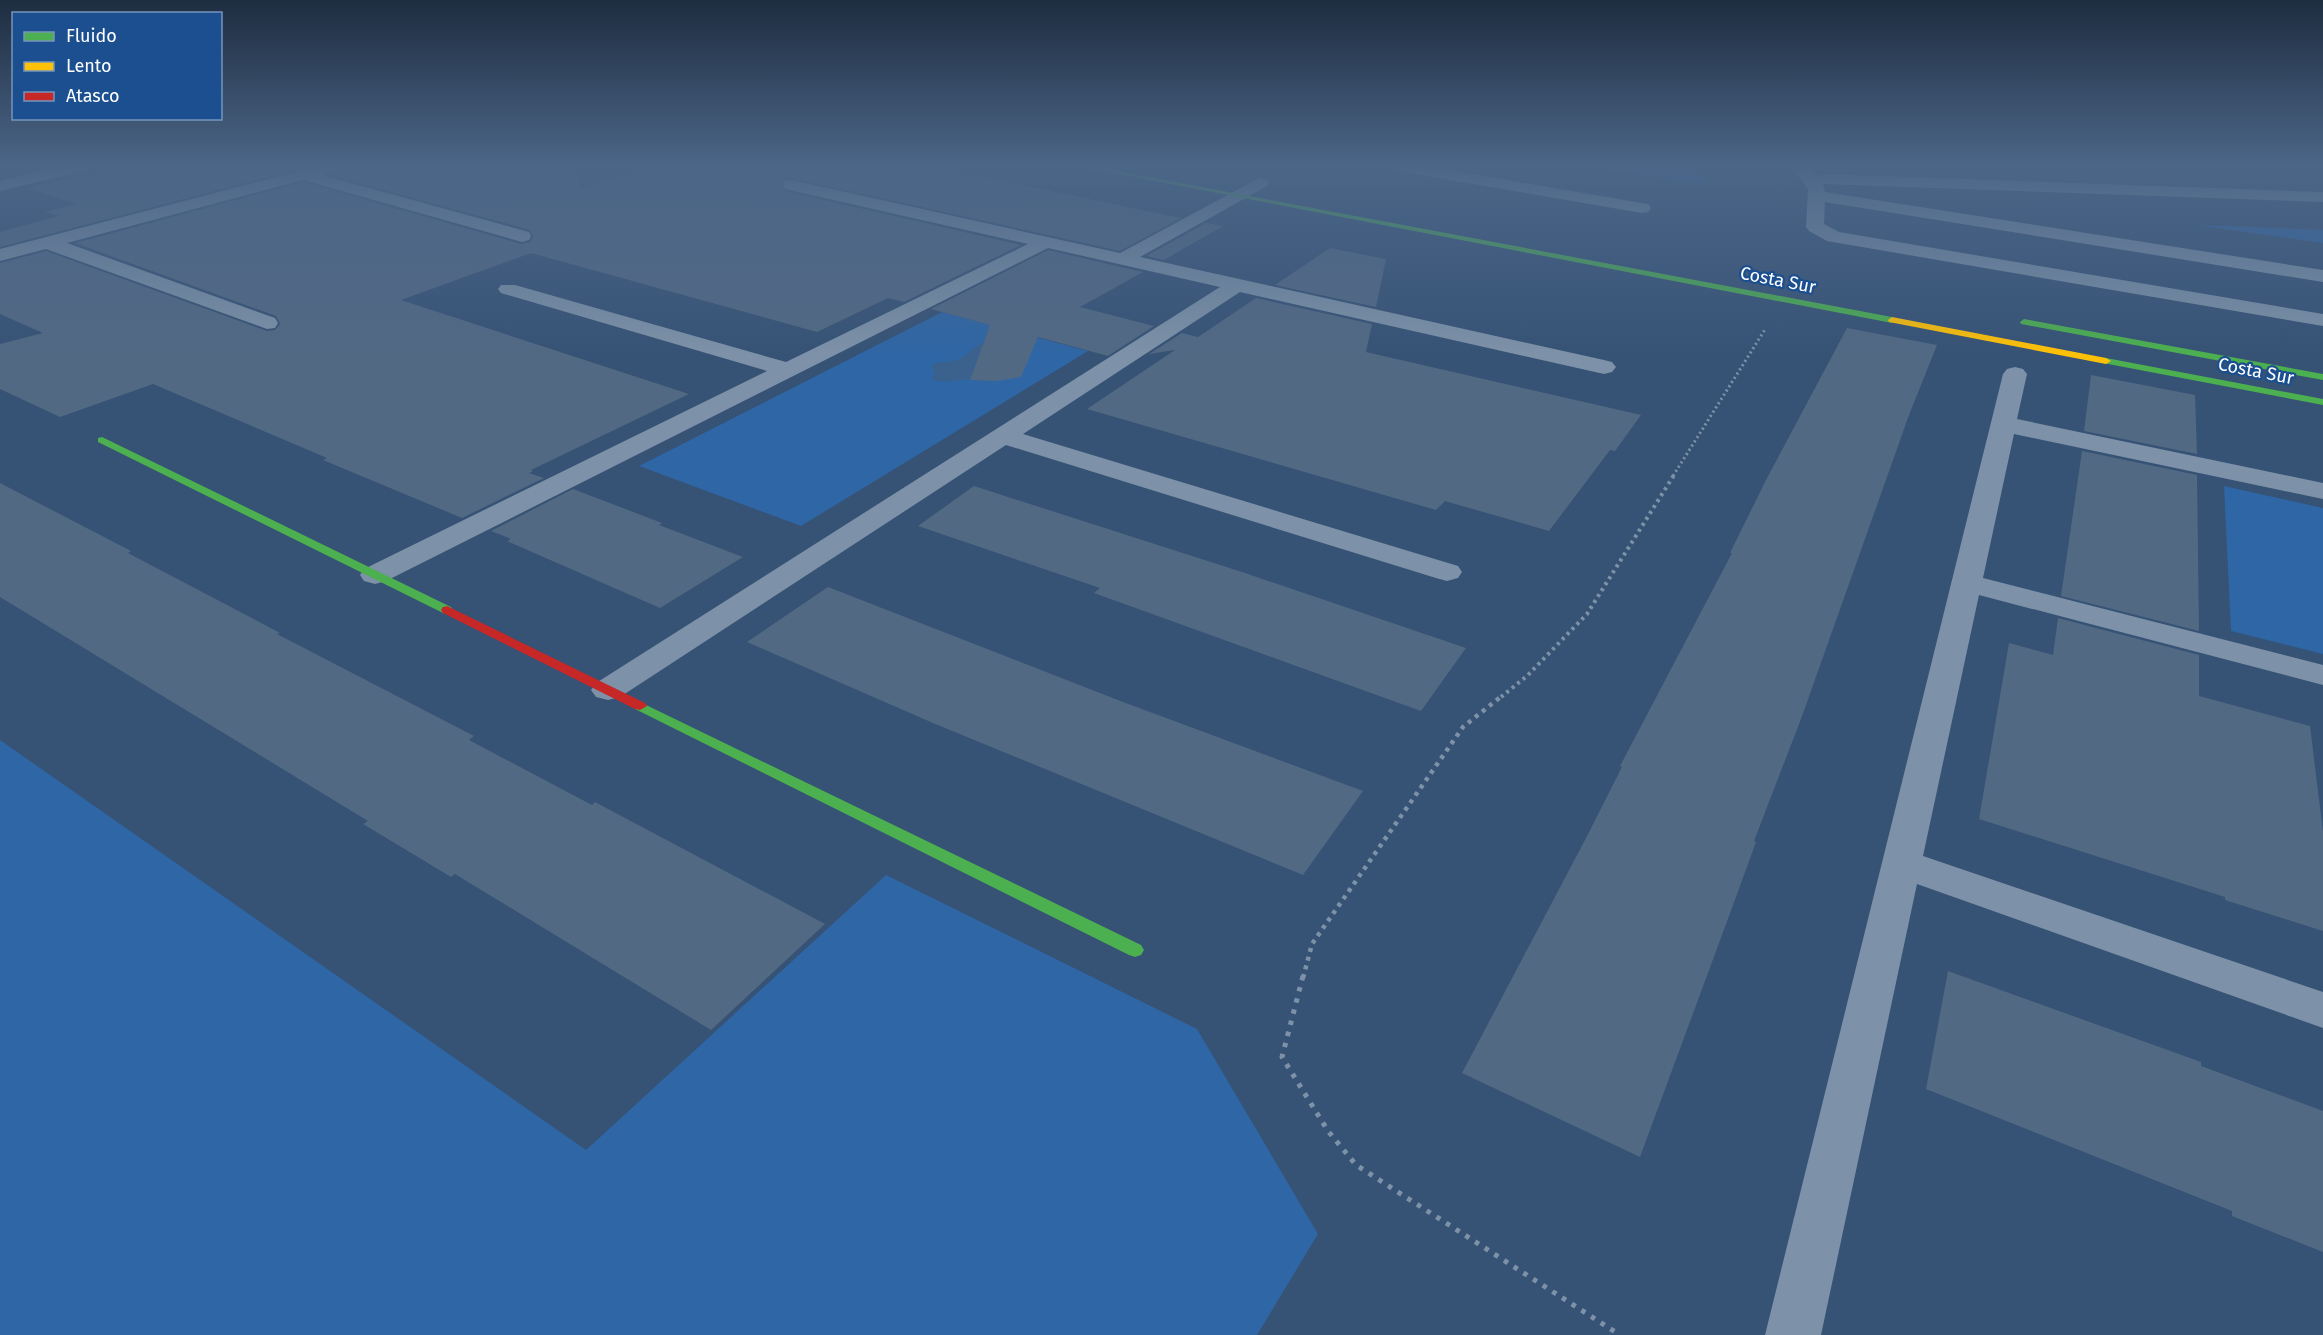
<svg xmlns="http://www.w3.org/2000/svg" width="2323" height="1335" font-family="'Fira Sans',sans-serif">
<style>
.green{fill:#2f66a5}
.water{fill:#3b618d}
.building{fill:#526984}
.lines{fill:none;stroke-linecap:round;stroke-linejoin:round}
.path-far3{stroke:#7d92a8;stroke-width:3;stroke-dasharray:2 3;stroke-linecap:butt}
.path-far2{stroke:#7d92a8;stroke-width:4;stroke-dasharray:3 4;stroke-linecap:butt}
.path-far1{stroke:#7d92a8;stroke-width:4.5;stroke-dasharray:4 5;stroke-linecap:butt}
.path{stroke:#7d92a8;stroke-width:5;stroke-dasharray:4.5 7;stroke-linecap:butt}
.street{fill:#7d92a8;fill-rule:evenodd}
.fast{fill:#4caf50;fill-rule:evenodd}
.slow{fill:#ffc107;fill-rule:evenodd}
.jam{fill:#c62828;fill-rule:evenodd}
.labels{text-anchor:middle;stroke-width:4.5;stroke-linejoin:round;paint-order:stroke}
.far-street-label{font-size:18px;fill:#fff;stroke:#1b4f8f}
</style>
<rect width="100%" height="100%" fill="#365274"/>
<path class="green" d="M1595,167H1698L1706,182L1705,184Z
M2196,225L2323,230V243Z
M942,312L1088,351L801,526L639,466Z
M2224,486L2323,508V654L2231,631Z
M0,740L586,1150L886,875L1197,1029L1318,1234L1257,1335H0Z"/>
<path class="water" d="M982,344H995L990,374C975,378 945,385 932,379L935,374L932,367L935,363C944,362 954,362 961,358C970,354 972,346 982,344Z"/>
<path class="building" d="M115,167L128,169L137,167H306L0,247V232L58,216L45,212L76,204L29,188Z
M343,167H577L580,189L649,167H935L1181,218L1120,251L791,178L785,179L781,184L784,191L1021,245L904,302L888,298L817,332L531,253L401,300L689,394L531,470L533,471L529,473L544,478L462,518L323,460L327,458L153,384L60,417L0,389V344L43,333L0,314V263L46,251L267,331L275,330L280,324L276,316L75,243L303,182L521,244L530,242L533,237L530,230L330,175L340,172Z
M1206,223L1223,226L1164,260L1146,256Z
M1330,248L1386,259L1376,307L1275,285Z
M1048,250L1143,272L1080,307L1154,326L1108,356L1038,337L1021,377L998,381L970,380L990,325L931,309Z
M1256,298L1372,324L1366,352L1641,415L1615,451L1610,450L1549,531L1445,501L1436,510L1087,409L1175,350L1149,354L1182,333L1198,337Z
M1847,328L1937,345L1909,415L1801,719L1754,841L1756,842L1736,897L1640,1157L1462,1073L1585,840L1622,767L1620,766L1732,553H1730L1766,480Z
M2091,375L2195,395L2197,454L2084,431Z
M2082,451L2197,475L2199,631L2061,596Z
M0,483L131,551L128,553L280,633L277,634L474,736L469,740L592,805L595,802L825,924L711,1030L455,874L451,877L363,824L368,821L0,597Z
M974,486L1245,573L1466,648L1421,711L1094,593L1100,588L918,526Z
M573,489L662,523L659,525L743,557L660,608L507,541L511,539L491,531Z
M828,587L1123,702L1363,791L1303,875L933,723L747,642Z
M2058,618L2199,655V696L2310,726L2323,832V931L2225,900V897L1979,819L2009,643L2053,655Z
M1948,971L2201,1062V1066L2323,1111V1252L2232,1216V1211L1926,1089Z"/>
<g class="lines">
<path class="path-far3" d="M1673,476L1766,328"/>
<path class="path-far2" d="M1501,697L1527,676L1587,614L1674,475"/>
<path class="path-far1" d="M1303,978L1312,944L1463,727L1503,695"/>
<path class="path" d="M1303,976L1282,1057L1328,1131L1356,1165L1620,1335"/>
<path class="street" d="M60,167H89L87,170L0,191V181Z
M314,167H341L339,170L322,175L529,232L531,236L529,240L522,242L303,180L67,243L275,318L278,323L275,328L267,329L46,249L0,261V249Z
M1395,167H1431L1642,203L1648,204L1651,208L1648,212L1642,213L1403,172L1397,170Z
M1791,167H1808L1818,176L1824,174L2323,192V202L1823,184L1825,192L2323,270V282L1825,202L1824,224L1839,232L2323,314V326L1827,241L1809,231L1806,227L1808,189Z
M1261,177L1269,182L1267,186L1140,257L1604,360L1612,362L1616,367L1612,372L1604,374L1240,292L1023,434L1458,566L1462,572L1458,578L1447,581L1436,578L1006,445L620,697L608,700L596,697L591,690L596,683L1220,287L1048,248L386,581L375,584L364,581L360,575L364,569L767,371L501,293L498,289L501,285H515L786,362L1028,244L785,189L783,185L785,181L791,180L1120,253Z
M2015,367L2023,369L2027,374L2017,419L2323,483V499L2014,434L1983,578L2323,665V685L1979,595L1923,856L2323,992V1028L1917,884L1821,1335H1765L2003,374L2007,369Z"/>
<path class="fast" d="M1082,167H1095L1892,317L1896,320L1892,323Z
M2024,319L2323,374V380L2021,324L2020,322Z
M2106,358L2323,399V405L2103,363V359Z
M102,437L451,607L453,610L447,614L443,613L98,442V438Z
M640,702L1141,945L1144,950L1141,955L1135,957L1129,955L635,709L633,706L635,703Z"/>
<path class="slow" d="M1892,317L2106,358L2111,361L2106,364L1889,322L1888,320Z"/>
<path class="jam" d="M447,606L645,703L647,706L640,710L635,709L443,613L441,610L443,607Z"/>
</g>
<linearGradient id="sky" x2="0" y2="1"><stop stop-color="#1e2d40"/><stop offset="0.47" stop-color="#4c6688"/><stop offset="1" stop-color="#4c6688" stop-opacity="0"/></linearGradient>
<rect width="2323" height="354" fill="url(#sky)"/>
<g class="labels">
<g class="far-street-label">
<text transform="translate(1778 280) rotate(11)" y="6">Costa Sur</text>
<text transform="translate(2256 371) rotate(11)" y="6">Costa Sur</text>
</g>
</g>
<rect x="12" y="12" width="210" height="108" fill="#1b4f8f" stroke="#7695bc" stroke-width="1.5"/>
<rect x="24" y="32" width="30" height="9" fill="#4caf50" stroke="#7695bc" stroke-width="1.5"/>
<text x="66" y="42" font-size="18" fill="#ffffff">Fluido</text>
<rect x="24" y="62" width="30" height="9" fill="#ffc107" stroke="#7695bc" stroke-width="1.5"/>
<text x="66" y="72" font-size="18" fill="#ffffff">Lento</text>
<rect x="24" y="92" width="30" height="9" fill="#c62828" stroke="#7695bc" stroke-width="1.5"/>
<text x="66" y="102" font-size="18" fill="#ffffff">Atasco</text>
</svg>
